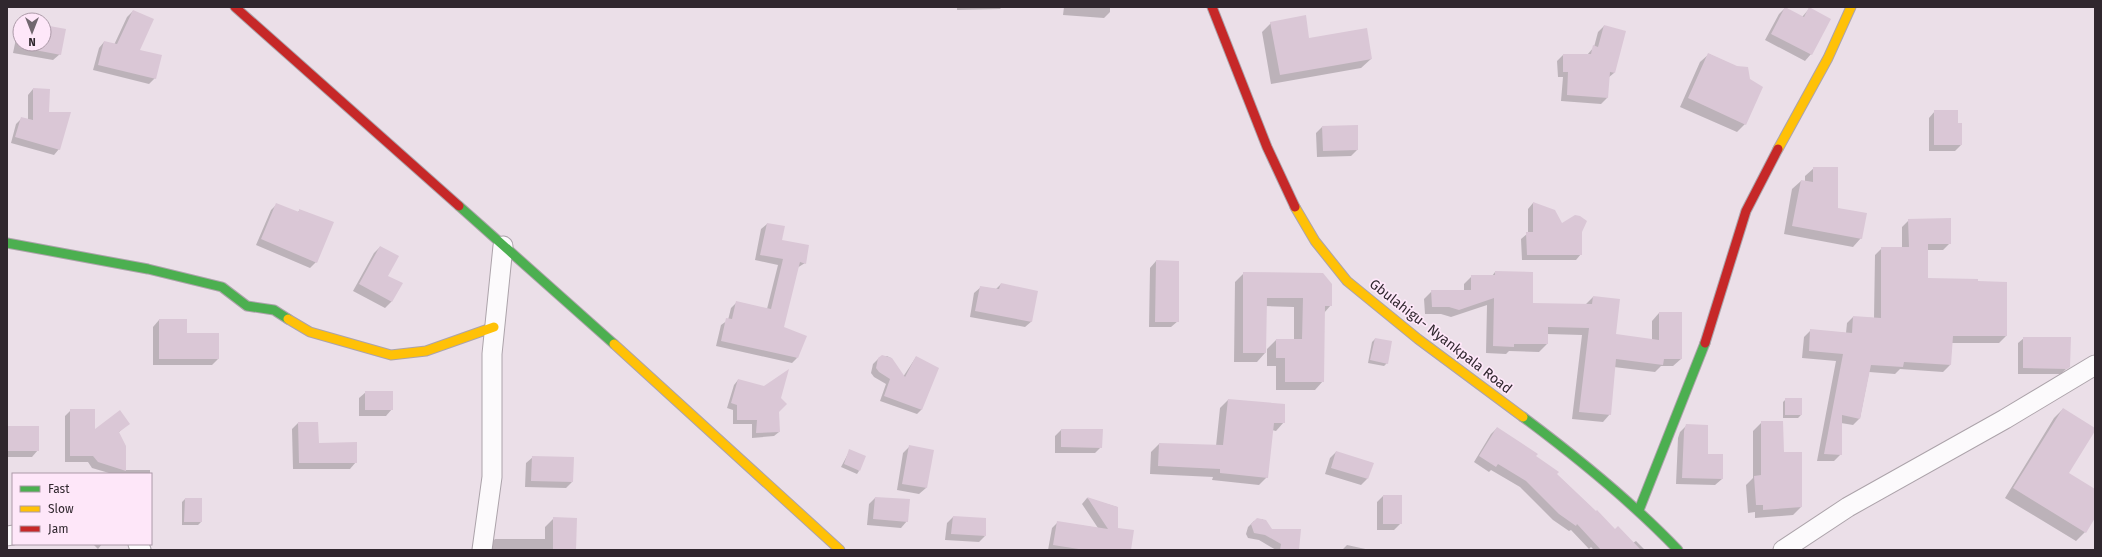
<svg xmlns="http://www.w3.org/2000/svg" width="2102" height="557" font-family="'Fira Sans',sans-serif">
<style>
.shadow{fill:#0003}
.building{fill:#dac7d6}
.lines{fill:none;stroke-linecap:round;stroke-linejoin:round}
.street-casing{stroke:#aca3aa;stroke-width:21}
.fast-casing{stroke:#aca3aa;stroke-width:11}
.slow-casing{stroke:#aca3aa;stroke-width:11}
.jam-casing{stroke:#aca3aa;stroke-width:11}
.street{stroke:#fcfafc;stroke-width:19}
.fast{stroke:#4caf50;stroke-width:9}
.slow{stroke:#ffc107;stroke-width:9}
.jam{stroke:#c62828;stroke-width:9}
.labels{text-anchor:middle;stroke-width:3.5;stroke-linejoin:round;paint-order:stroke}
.street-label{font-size:14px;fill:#30272e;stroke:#fee7f9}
</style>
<rect width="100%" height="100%" fill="#ebdfe8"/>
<path class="shadow" d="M957,7H1002L1000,9L957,10Z
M1064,7H1110V12L1104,18L1063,15Z
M1785,8L1802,17L1809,9L1811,54L1805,61L1765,40L1779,14Z
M133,11L139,51L155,78L149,84L93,70L99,48L104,42L114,45L127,17Z
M1271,23L1309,39L1371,59L1361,68L1271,84L1262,32Z
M20,26V44H44V26L60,54L53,60L13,53L18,29Z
M1604,26L1624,32L1614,73L1608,78L1607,98L1601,104L1561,101L1563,77H1558L1557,61L1563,55H1587L1594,47L1598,32Z
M1709,54L1737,67L1745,124L1737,132L1680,107L1700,62Z
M33,89L48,113L59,149L54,155L11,143L16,124L22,118L28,120V95Z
M1935,111L1961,145L1955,151H1929V118Z
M1322,127L1357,150L1351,156L1317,157L1316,133Z
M1814,168L1837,209L1861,238L1853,247L1784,234L1792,189L1801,181H1805V176Z
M1533,203L1561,225L1581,232V254L1576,260H1522L1521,239L1528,233V209Z
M277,204L297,213L300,210L316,262L310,268L256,245L271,210Z
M1909,220L1950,243L1943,250H1927V279L2006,336L1999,343H1952L1950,365L1943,372L1900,369L1895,374L1869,372L1860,418L1853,425L1841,423V454L1834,461H1817L1836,361L1802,358L1804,337L1811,330L1846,333L1847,323L1853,317L1874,318L1875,255L1882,248H1902V227Z
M767,224L781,241L805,263L797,268L782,328L797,358L792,363L716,346L721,325L728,320L731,308L737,302L767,309L778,265L755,260L761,229Z
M380,247L392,301L385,308L353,291L374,253Z
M1156,261L1178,262V321L1171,327H1149L1150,268Z
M1495,272L1532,304H1586L1593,297L1615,335L1652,340V321L1659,313L1681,359L1673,366H1661L1655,372L1614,367L1610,414L1603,422L1572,419L1582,335L1547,334V344L1539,352L1509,351L1506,354L1486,353L1487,305L1451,317L1441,314H1425L1424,299L1432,291H1464V284L1472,276H1492Z
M1244,273L1331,305L1324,313L1323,381L1315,390H1276V366H1267V349L1276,340H1294V307L1266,306L1265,353L1257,362H1234L1235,282Z
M1001,284L1032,321L1025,327L970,317L974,293L981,287L996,289Z
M159,320H186V334L218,359L212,365H153V327Z
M2024,338L2069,366L2061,374H2018V343Z
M1375,339L1387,363L1384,366L1368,363L1372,342Z
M887,356L891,358L903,377L916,357L922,409L917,414L880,401L886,384L874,377L871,373L873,364L878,359Z
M738,380L778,412L779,432L774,436L752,438V424H733V410L727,408L734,385Z
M366,392L392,409L386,416H359V398Z
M1786,399L1801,415L1798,418H1783V402Z
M1228,400L1284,422L1276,431L1272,430L1267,477L1259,485L1212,480L1213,477L1150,474L1151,452L1159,444L1216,446L1220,408Z
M2063,409L2095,429L2067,473L2095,490V516L2085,532L2076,541L2005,498L2054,418Z
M71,410L94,431L129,423L118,433L125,470H150V474H108L109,473L92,468L88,462H65V416Z
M1762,422L1783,453L1801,507L1793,515L1755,518V512L1748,513L1746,485L1753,478V431Z
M298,423L318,444L356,462L350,469H293L292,429Z
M1687,425L1722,479L1715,485L1676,484L1678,438L1680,432Z
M7,427L38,450L32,457H7Z
M1497,428L1556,474L1615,530L1633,543L1636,541L1645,550H1594L1591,547L1589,549L1571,530L1569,531L1553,520L1520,487L1491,470L1489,472L1474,462L1491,434Z
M1061,430L1101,447L1095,453H1055V436Z
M910,446L926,488L919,494L897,490L903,453Z
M850,450L859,471L857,474L841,467Z
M1336,452L1372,463L1367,479L1361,485L1325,474L1330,458Z
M533,457L572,482L566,488L525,487L526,463Z
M1383,496L1401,523L1394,530H1377V502Z
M875,498L907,521L901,528L867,525L869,504Z
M1087,498L1117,507V528L1130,550H1048L1052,528L1058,522L1098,528L1082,504Z
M185,499L201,522L198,525H182V502Z
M953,517L985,536L979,542L945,540L947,523Z
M554,518L575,550H487V547L495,539H545V527Z
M1262,519L1265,521L1271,530L1298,550H1276L1259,540L1248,538L1246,534L1248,527L1254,521Z
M93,544H102L98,549Z
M1347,545L1370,550H1342Z"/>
<path class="building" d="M1785,7L1804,17L1809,7L1831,19L1812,55L1771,34Z
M133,10L154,19L140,50L162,55L156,79L98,65L104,41L117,44Z
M1306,15L1309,38L1367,28L1372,59L1280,75L1270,22Z
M44,25L66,29L61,55L19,47L20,42V44H44Z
M1604,25L1626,31L1615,73L1610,72L1608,98L1567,95L1568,72H1563V54H1591L1593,45L1598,47Z
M1708,53L1737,66L1748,67L1750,79L1763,87L1746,125L1688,98Z
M33,88L50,89L49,112H71L60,150L15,137L21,117L33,120Z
M1934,110H1958V123H1962V145H1934Z
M1358,125V150L1323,151L1322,126Z
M1813,167H1838V208L1867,213L1862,239L1792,226L1801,180L1813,182Z
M1533,202L1555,210L1562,223L1575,215L1580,216L1587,221L1582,232V255H1527L1526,232H1533Z
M276,203L299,212V209L334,222L317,263L261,239Z
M1951,218V244H1928V278L1978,279V281L2007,282V336H1953L1951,365L1904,362L1903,367L1871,365L1860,419L1842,415V455L1824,454L1843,354L1809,351L1810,329L1852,333L1853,316L1881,318V247H1909L1908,219Z
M767,223L785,226L782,240L809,245L806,264L800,262L784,327L807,336L798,358L721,341L726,318L732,319L736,301L771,309L783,259L760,255Z
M380,246L399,256L388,276L403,283L392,302L359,284Z
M1156,260L1179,261V322H1155Z
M1495,271L1533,272V303L1592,304L1593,296L1620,299L1616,334L1659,340V312H1682V359H1664L1663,365L1616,359L1611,415L1579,412L1589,328L1548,327V344H1514V347L1493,346L1494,298L1459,310L1449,307H1432L1431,290H1471V275H1495Z
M1243,272L1323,273L1332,284V306H1325L1324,382H1285V358H1276V339H1302L1303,298H1267L1266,353H1243Z
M1001,283L1038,291L1032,322L975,311L980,286L999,289Z
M159,319H187V333H219V359H159Z
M2023,337H2071L2070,367L2067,369L2023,368Z
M1375,338L1392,341L1388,364L1370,360Z
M882,355L892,358L905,377L916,356L939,368L922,410L884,396L890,379L879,372L876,368L878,358Z
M789,369L781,398L787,404L779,412L780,432L756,433L757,420H737V405L731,403L738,379L764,386Z
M365,391H393V410H365Z
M1785,398H1802V415H1785Z
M1228,399L1285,404V423H1274L1268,478L1220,473V469L1158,466L1159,443L1223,445Z
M2063,408L2095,428V431L2069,473L2095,489V518L2086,533L2013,488Z
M70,409H95V429L120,410L130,424L119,432L126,446V471L98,462L93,456H70Z
M1761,421H1783L1784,452H1802V507L1763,510V505H1756L1754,476L1761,475Z
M298,422H318L319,443L357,442V463H299Z
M1686,424L1708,425V454H1723V479L1682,478L1684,431Z
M7,426H39V451H7Z
M1497,427L1538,454L1536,456L1559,472L1557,474L1596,511L1597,510L1615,529L1618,526L1641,550H1601L1577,524L1576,526L1559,514L1526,481L1498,464L1496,467L1479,456Z
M1061,429H1103L1102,448L1061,447Z
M909,445L934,450L927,488L902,484Z
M849,449L866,456L860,471L844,464Z
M1336,451L1374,463L1368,479L1331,468Z
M532,456L574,457L573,482L531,481Z
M1383,495H1402V524H1383Z
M875,497L910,499L908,522L873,519Z
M1087,497L1118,507V528L1134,530L1131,550H1085L1053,545L1057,521L1108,529Z
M185,498H202V522H184Z
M953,516L986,518V536L951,534Z
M553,517L577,518L576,550H553Z
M1257,518L1266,520L1272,529H1301L1299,550H1280L1281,544L1265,535L1254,533L1251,524Z"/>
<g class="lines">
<defs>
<path id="street" d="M7,536L13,535
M138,544L141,550
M482,550L492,477V354L503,246
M1783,550L1848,507L2005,419L2095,365"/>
<path id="fast" d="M459,206L614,344
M7,243L148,269L222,287L247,306L274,310L288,319
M1523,417C1578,458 1631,501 1678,550
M1639,510L1705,343"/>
<path id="slow" d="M1778,149L1828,58L1851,7
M1295,207L1315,241L1347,281L1418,339L1523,417
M288,319L310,332L391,355L426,351L494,327
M614,344L840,550"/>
<path id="jam" d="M235,7L459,206
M1212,7L1267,147L1295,207
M1705,343L1746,211L1778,149"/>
</defs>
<use href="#street" class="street-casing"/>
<use href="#fast" class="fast-casing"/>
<use href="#slow" class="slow-casing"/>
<use href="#jam" class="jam-casing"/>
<use href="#street" class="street"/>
<use href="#fast" class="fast"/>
<use href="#slow" class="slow"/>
<use href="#jam" class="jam"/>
</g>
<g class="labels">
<g class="street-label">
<text transform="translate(1441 336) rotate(38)" y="5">Gbulahigu- Nyankpala Road</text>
</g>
</g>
<rect width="2102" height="557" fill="none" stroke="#30272e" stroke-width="16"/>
<rect x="12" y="473" width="140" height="72" fill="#fee7f9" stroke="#ac9aa8"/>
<rect x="20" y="486" width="20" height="6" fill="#4caf50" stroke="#ac9aa8"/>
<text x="48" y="493" font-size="12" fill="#30272e">Fast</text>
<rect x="20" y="506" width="20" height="6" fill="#ffc107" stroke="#ac9aa8"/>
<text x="48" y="513" font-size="12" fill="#30272e">Slow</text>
<rect x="20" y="526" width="20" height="6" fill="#c62828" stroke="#ac9aa8"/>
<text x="48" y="533" font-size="12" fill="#30272e">Jam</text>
<g transform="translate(32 32) rotate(180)"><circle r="19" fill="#fee7f9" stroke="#ac9aa8"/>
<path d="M0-3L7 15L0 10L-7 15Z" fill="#71676f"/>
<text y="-6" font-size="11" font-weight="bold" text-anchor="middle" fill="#30272e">N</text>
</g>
</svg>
